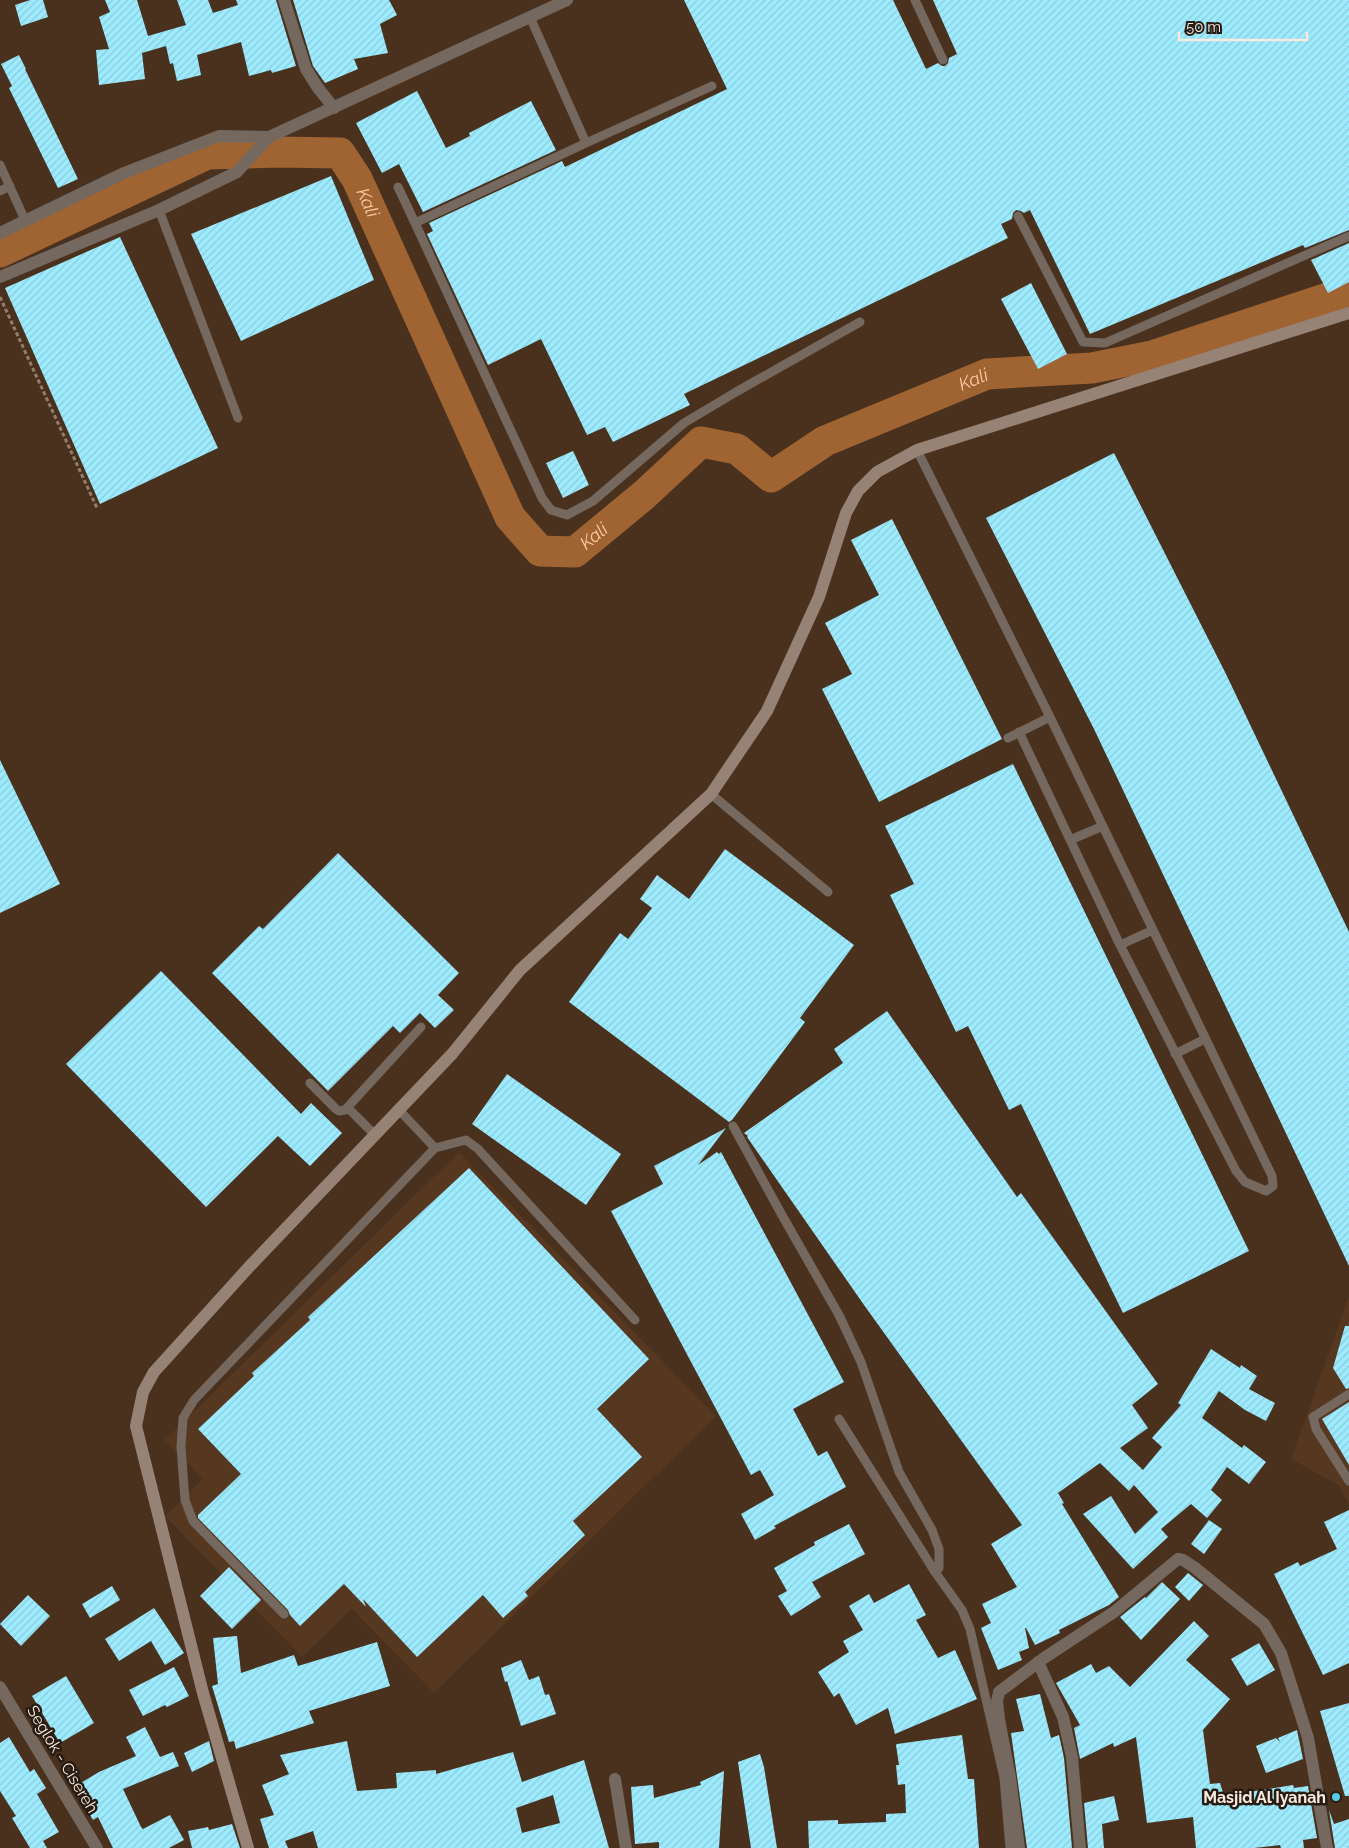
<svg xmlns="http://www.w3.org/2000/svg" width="1349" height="1848" font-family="Raleway,sans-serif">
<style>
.built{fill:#563720}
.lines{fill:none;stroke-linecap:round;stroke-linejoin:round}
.river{stroke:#a06433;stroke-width:31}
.building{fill:url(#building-hatch);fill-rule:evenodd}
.path{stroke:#937e6e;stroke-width:3;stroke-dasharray:4 2.5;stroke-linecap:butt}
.lane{stroke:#75685f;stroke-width:9}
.street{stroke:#75685f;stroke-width:12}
.secondary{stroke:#978375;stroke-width:12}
.poi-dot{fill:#57c9e2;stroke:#271c14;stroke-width:2}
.labels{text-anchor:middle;stroke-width:5;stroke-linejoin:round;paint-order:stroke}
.street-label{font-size:16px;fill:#faeade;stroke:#271c14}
.poi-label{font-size:16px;font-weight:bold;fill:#faeade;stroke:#271c14;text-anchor:end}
.water-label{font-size:18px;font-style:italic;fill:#fecaa3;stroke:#271c14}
</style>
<defs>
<pattern id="building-hatch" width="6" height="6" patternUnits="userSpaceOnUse" patternTransform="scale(1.25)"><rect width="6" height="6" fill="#9cebfe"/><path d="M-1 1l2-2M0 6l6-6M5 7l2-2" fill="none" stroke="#8ccad9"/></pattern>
</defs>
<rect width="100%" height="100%" fill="#49311e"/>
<path class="built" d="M459,1152L716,1416L434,1693L352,1609L302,1657L165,1516L203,1479L165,1440Z
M1348,1299H1349V1503L1338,1485L1291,1459Z"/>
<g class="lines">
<path class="river" id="s1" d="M0,252L207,154L278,152L340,153L357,179L510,517L540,551L575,552L644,495L701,442L737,449L771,477L825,441L987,374L1092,368L1152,356L1349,291"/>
</g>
<path class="building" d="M30,0H43L48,17L21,26L15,5Z
M105,0H137L148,36L186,25L177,0H208L213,13L238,5L236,0H276L296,66L272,73L271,70L249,76L241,42L197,55L201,75L177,81L173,63L170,64L166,46L142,53L145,79L99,85L96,50L109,49L99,17L110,12Z
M293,0H389L397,15L380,24L388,53L354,59L358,69L325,83L313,66Z
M684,0H893L926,69L938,63L942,66H945L948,63L949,58L957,54L933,0H1349V230L1305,248L1303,245L1090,334L1030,210L1024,213L1021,211L1016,210L1013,213L1012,219L1001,224L1008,238L684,394L690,405L613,442L605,427L587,435L541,339L488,365L427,234L433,231L429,223L562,161L565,167L727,89Z
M19,55L26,69H25L78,179L58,188L9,88L12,86L1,64Z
M417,91L446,148L470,136L469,133L531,101L556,150L423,212L399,164L382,173L356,123Z
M331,176L374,280L241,341L191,234Z
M120,237L218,448L100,504L5,288Z
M1349,243V282L1328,293L1311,260Z
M1031,283L1067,354L1038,369L1001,299Z
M573,451L589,485L563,498L546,463Z
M1114,453L1225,672L1349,932V1266L1094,729L986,518Z
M892,519L1002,739L879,802L822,689L852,674L825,623L879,595L851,540Z
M0,760L60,884L0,913Z
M1013,764L1249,1251L1123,1313L1021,1104L1009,1110L968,1026L956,1032L890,895L914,884L885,826Z
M725,849L854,945L800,1018L805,1022L732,1120L729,1122L569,1002L620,933L628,939L652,908L640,899L657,875L689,899Z
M338,853L459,973L438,995L454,1010L435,1028L420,1013L400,1033L393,1026L328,1091L212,973L259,926L263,929Z
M161,971L301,1114L311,1103L342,1133L310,1166L278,1136L206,1207L66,1064Z
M887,1011L1017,1197L1021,1193L1158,1384L1132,1405L1148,1428L1120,1448L1143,1470L1162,1447L1152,1438L1181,1405L1178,1403L1211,1349L1240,1368L1241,1365L1257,1376L1249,1389L1275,1403L1266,1421L1245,1410L1219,1391L1202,1418L1242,1448L1244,1445L1266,1462L1249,1484L1227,1467L1211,1490L1222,1500L1207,1518L1191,1504L1161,1529L1168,1537L1133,1569L1083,1514L1111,1496L1135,1534L1158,1512L1134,1485L1129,1491L1100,1463L1058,1493L1064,1503L1062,1504L1119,1597L1109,1605L1059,1630L1060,1633L1035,1645L1026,1628H1025L1029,1648L1019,1652L1022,1660L998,1670L981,1628L991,1623L982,1604L1017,1587L991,1544L1022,1525L864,1305L747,1137L748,1136L744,1133L843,1063L834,1049Z
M507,1074L621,1154L586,1205L472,1124Z
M726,1128L698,1165L717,1152L719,1154L721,1152L844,1382L793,1409L818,1456L827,1451L846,1487L774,1526L776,1528L755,1540L741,1514L774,1495L760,1470L751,1475L611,1211L663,1184L654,1166Z
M469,1168L649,1359L597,1409L642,1457L573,1521L585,1535L525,1592L528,1596L503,1618L483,1595L417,1657L363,1599L366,1607L344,1584L300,1626L290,1615L288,1610L198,1518V1515L241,1474L198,1429L254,1376L252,1373L310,1320L308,1317Z
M1345,1326H1349V1388L1346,1389L1333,1368Z
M1349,1402V1465L1322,1419Z
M1349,1510V1663L1323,1675L1274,1574L1298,1562L1300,1566L1337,1549L1324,1522Z
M1209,1520L1222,1529L1204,1554L1191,1544Z
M849,1524L865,1554L812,1582L821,1597L791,1616L778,1596L787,1591L774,1568L815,1545L814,1542Z
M229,1567L261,1600L232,1629L200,1596Z
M1188,1573L1203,1585L1189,1601L1175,1587Z
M1162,1582L1180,1599L1141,1640L1120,1617L1145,1597L1146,1598Z
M909,1584L926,1615L916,1620L938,1658L955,1650L977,1699L895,1734L888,1708L856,1725L839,1693L834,1697L818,1672L849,1652L843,1641L863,1630L849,1606L869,1594L874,1603Z
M112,1586L120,1600L90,1618L82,1604Z
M28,1595L50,1616L21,1646L0,1624Z
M154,1608L184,1653L165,1665L151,1641L119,1661L105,1639Z
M1194,1621L1209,1636L1186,1660L1230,1699L1203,1730L1210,1784L1220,1783L1224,1796L1293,1785L1294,1788L1308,1786L1317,1838L1303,1840L1304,1848H1281L1280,1845L1254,1848H1196L1193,1817L1147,1823L1136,1737L1114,1747L1113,1743L1080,1759L1074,1728L1080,1725L1056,1683L1091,1664L1096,1673L1109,1666L1130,1687Z
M237,1636L241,1673L294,1655L298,1666L377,1642L390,1686L309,1711L314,1723L236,1749L234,1741L229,1742L212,1686L218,1684L213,1638Z
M1259,1643L1275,1670L1247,1686L1231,1659Z
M521,1660L529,1680L539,1676L545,1695L549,1694L556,1714L521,1726L507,1681L505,1682L501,1668Z
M174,1667L189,1696L167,1707L165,1705L143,1716L129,1690Z
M66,1676L94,1723L60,1743L32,1696Z
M1040,1694L1051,1738L1059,1735L1064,1758L1072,1848H1027L1011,1733L1024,1731L1016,1699Z
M1349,1703V1796H1345L1320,1711Z
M145,1727L160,1757L173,1752L179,1766L123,1789L141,1827L143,1829L170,1815L184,1840L169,1848H113L98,1817L93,1820L74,1787L99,1772L136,1756L126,1737Z
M1297,1730L1303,1759L1266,1773L1256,1746L1276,1738L1280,1742L1278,1738Z
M962,1735L968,1779H974L979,1848H809L808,1821L838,1820V1824L886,1822V1814L906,1813L905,1784L898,1785L896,1765H899L896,1745L897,1744Z
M9,1737L30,1772L34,1769L46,1788L37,1794L59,1832L43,1841L47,1848H30L12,1818L16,1816L0,1791V1743Z
M209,1741L214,1761L192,1772L184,1753Z
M347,1741L357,1791L397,1788L396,1773L436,1770V1774L513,1752L522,1782L584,1760L609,1848H318L313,1831L285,1841L288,1848H269L260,1819L274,1815L262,1785L289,1774L280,1755ZM553,1795L560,1823L522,1833L516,1808Z
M760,1754L764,1767L777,1848H751L738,1762Z
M724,1771L719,1848H659V1842L635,1844L631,1787L653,1785L654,1798L701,1785L700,1782Z
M1114,1796L1119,1820L1102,1824L1104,1848H1088L1084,1803Z
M1329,1810L1334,1824L1349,1819V1848H1335Z
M232,1824L240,1848H192L188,1831L208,1827L209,1830Z"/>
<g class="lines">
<path class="path" d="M0,297L97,508"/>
<path class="lane" d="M915,0L943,60
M530,17L586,143L712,86
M586,143L415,223L542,498L551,510L567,515L593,501L684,423L736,392L860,322
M0,165L25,220
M398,187L415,223
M0,191L10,186
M159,210L238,418
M1018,216L1083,342L1105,343L1349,236
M917,450L1050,717L1272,1176L1273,1186L1266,1191L1245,1182L1236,1171L1120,945L1019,732
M1008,738L1050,717
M711,794L828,892
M1070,840L1103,826
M1120,945L1153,930
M1175,1054L1205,1039
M310,1083L336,1109L339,1111L345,1110L421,1027
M348,1108L375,1135
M399,1110L435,1148L466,1140L478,1149L635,1320
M733,1126L783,1217L839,1315L861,1362L899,1472L932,1530L939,1549V1568L935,1572
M1349,1394L1313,1417L1316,1429L1349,1481
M839,1419L935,1572L962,1610L970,1629L1004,1778L1010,1848
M284,1614L193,1521L185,1500L181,1447L183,1418L194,1400L435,1148"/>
<path class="street" d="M284,0L306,69L318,88L334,108
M0,233L124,173L219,136L269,137
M0,277L159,210L237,172L269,137L567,0
M1038,1662L1063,1717L1072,1757L1080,1848
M0,1687L97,1848
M615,1779L626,1848
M1019,1848L1010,1777L999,1719L997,1701L999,1692L1044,1658L1114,1612L1178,1559L1183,1560L1194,1567L1264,1624L1281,1653L1308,1738L1327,1848"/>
<path class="secondary" d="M248,1848L203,1693L136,1426L143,1392L154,1372L249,1267L452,1054L520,970L711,794L767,711L819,597L846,513L858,491L877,472L917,450L1349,313"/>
</g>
<circle class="poi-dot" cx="1336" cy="1797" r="5"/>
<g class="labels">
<g class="street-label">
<text transform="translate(63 1759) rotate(59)" y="6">Seglok - Cisereh</text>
</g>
<g class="poi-label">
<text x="1326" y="1803">Masjid Al Iyanah</text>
</g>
<g class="water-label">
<text dy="6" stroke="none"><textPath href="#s1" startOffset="419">Kali</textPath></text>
<text dy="6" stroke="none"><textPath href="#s1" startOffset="1318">Kali</textPath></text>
<text dy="6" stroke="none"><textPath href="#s1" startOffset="869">Kali</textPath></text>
</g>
</g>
<path d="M1179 32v8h128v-8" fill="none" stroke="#faeade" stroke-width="2.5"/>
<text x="1186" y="32" font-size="15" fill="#faeade" stroke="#271c14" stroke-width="4" paint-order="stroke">50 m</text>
</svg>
